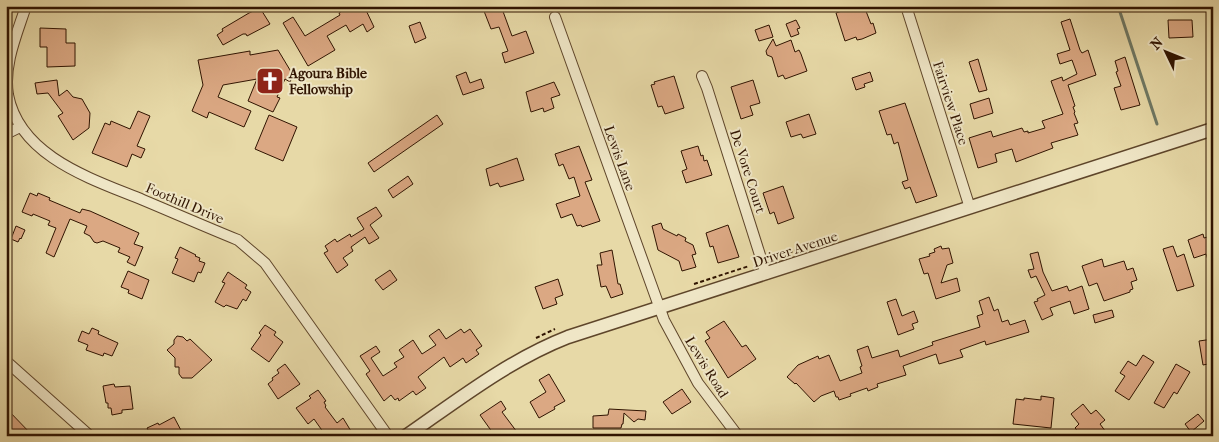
<svg xmlns="http://www.w3.org/2000/svg" width="1219" height="442" font-family="'IM FELL French Canon',serif">
<style>
.lines{fill:none;stroke-linecap:round;stroke-linejoin:round}
.stream{stroke:#6e7864;stroke-width:3}
.building{fill:#dba883;stroke:#301401}
.minor-casing{stroke:#5e452a;stroke-width:12}
.tertiary-casing{stroke:#5e452a;stroke-width:15}
.path{stroke:#301401;stroke-width:2;stroke-dasharray:4 2.5;stroke-linecap:butt}
.minor{stroke:#efe6c6;stroke-width:10}
.tertiary{stroke:#efe6c6;stroke-width:12}
.labels{text-anchor:middle;stroke-width:4;stroke-linejoin:round;paint-order:stroke}
.poi-label{font-size:14px;font-weight:bold;fill:#301401;stroke:#efe6c6;text-anchor:start}
.street-label{font-size:14px;fill:#301401;stroke:#efe6c6}
</style>
<rect width="100%" height="100%" fill="#e7d9a7"/>
<filter id="stains"><feTurbulence type="fractalNoise" baseFrequency=".004" numOctaves="4"/><feColorMatrix values="0 0 0 0 .2 0 0 0 0 .09 0 0 0 0 .02 0 0 0 .5 -.17"/></filter>
<radialGradient id="worn" r=".72"><stop offset=".6" stop-color="#630" stop-opacity="0"/><stop offset="1" stop-color="#630" stop-opacity=".3"/></radialGradient>
<g class="lines">
<path class="stream" d="M1118,6L1157,124"/>
</g>
<path class="building" d="M350,6H364L374,27L367,32L363,24L350,32L346,25L327,36L335,50L308,66L283,23L293,17L305,36L340,15L339,13Z
M482,6H501L512,36L526,31L534,53L505,63L502,53L508,51L499,27L491,29Z
M850,6H864L871,24L873,23L876,33L862,39L857,40L856,37L845,41L836,13L851,8Z
M260,8L270,24L247,36L246,34H243L223,45L217,35L223,31L222,29L249,13Z
M1070,19L1080,50L1082,53L1088,50L1096,75L1068,85L1075,106L1073,107L1075,112L1074,113L1078,123L1074,124L1078,135L1051,143L1053,148L1016,162L1012,149L995,154L997,162L978,168L969,138L991,131L993,137L1022,128L1024,132L1028,131V133L1045,128L1042,121L1063,114L1051,81L1062,77L1063,81L1077,74L1072,60L1060,64L1057,54L1070,50L1061,22Z
M796,20L800,28L797,29L799,34L791,37L786,24Z
M1168,20H1192L1193,37L1169,38Z
M420,22L426,38L415,43L409,26Z
M769,25L773,37L759,41L755,30Z
M40,28L66,29V43H75V66L47,67V47H40Z
M773,39L776,46L791,40L795,52L799,50L801,54L807,71L785,79L783,75L778,77L772,57L767,55L766,51Z
M278,50L293,75L290,82L285,79L277,97L280,98L273,112L248,101L257,79L223,85L218,97L251,111L244,127L209,112L207,118L192,111L203,85L198,60L250,51V55Z
M1125,57L1140,105L1121,110L1114,88L1121,86L1116,72L1118,71L1115,61Z
M978,59L987,90L979,92L969,62Z
M466,72L470,83L481,79L484,88L463,95L456,76Z
M870,72L873,81L864,84L865,87L856,90L852,78Z
M674,76L684,108L665,114L662,106L658,107L651,85L655,84L654,82Z
M57,80L59,96L67,90L73,97L82,99L90,113L89,128L73,140L58,116L63,113L48,93L37,94L35,83Z
M753,80L760,103L750,106L753,115L741,119L731,87Z
M554,82L560,95L551,98L554,108L544,112L543,108L531,112L526,92Z
M989,98L993,113L974,119L970,104Z
M905,103L937,196L916,203L910,187L905,189L902,182L908,180L898,142L894,144L891,134L887,135L879,111Z
M138,111L150,116L137,146L145,149L141,158L132,154L127,167L92,153L105,123L110,125L111,121L130,129Z
M809,114L816,134L803,138L801,134L791,137L786,122Z
M269,115L297,127L283,161L255,149Z
M437,115L443,124L374,172L368,163Z
M579,146L592,180L585,182L600,221L582,227L581,225L577,226L572,214L561,218L556,204L580,196L574,177L569,179L563,164L559,166L555,154Z
M698,146L701,156L703,155L704,161L707,160L712,175L686,183L682,171L687,169L681,151Z
M517,158L524,180L500,187L498,183L490,186L486,169Z
M408,176L413,184L393,198L388,190Z
M783,186L794,218L778,224L774,212L770,214L763,193Z
M30,193L37,196L38,193L50,198L49,200L80,213L82,209L90,211L139,233L134,244L143,247L135,266L127,262L130,257L118,252L120,248L103,241L97,243L94,242L90,236L84,233L87,226L70,219L54,257L46,253L56,228L48,225L50,221L33,214L32,216L22,212Z
M376,207L382,216L370,225L379,238L369,244L365,237L351,247L353,251L343,258L348,265L337,273L324,253L328,251L325,246L335,239L337,242L350,234L351,237L364,229L357,218Z
M661,223L663,229L677,236L678,234L686,238L685,241L693,245L696,254L692,255L696,267L682,271L679,261L658,250L652,226Z
M728,225L739,257L718,263L713,246L710,247L706,233Z
M16,226L25,230L21,239L20,238L18,242L11,239Z
M1203,234L1204,238L1211,236L1213,242V269H1211L1206,254L1194,258L1188,240Z
M941,246L942,249L949,248L953,263L947,265L941,283L957,278L960,291L936,299L928,273L924,274L919,259L930,256L929,254L935,252L934,249Z
M1173,246L1177,257L1184,254L1194,286L1177,291L1163,249Z
M180,247L196,255L195,256L200,258L199,261L205,263L201,273L198,272L194,282L172,273L178,259L175,258Z
M612,250L618,284H620L623,294L611,298L606,286L601,287L597,265H602L600,253Z
M1038,252L1043,272L1052,291L1067,286L1069,291L1082,286L1089,309L1074,314L1070,301L1050,308L1053,315L1042,320L1034,302L1038,301L1037,299L1045,295L1036,276L1031,278L1028,270L1034,269L1030,254Z
M1102,259L1104,267L1124,261L1127,270L1133,268L1137,280L1131,282L1133,289L1130,290V292L1104,301L1097,283L1089,286L1082,266Z
M390,270L397,280L383,290L375,280Z
M128,271L149,280L142,299L128,293L129,290L121,287Z
M228,272L247,285L245,288L251,292L246,301L243,299L237,309L226,305L224,307L215,302L225,283L222,282Z
M558,279L563,295L555,298L557,304L543,309L535,287Z
M989,297L994,311L998,309L1002,322L1008,320L1010,325L1025,320L1029,332L986,345L985,341L960,350L963,357L939,364L936,354L903,366L906,375L877,384L878,387L868,391L867,388L850,394L851,396L839,400L838,397H836L834,391L821,396L814,402L796,383L795,384L787,377L798,365L818,356L819,359L829,355L840,381L862,373L860,367L862,366L857,350L868,346L872,358L898,350L900,357L933,345L932,342L980,327L977,316L983,314L979,301Z
M896,299L902,316L914,311L918,322L912,324L914,329L898,335L887,302Z
M1112,310L1114,317L1095,323L1093,315Z
M724,321L742,347L746,345L756,359L728,378L705,341L710,338L706,332Z
M265,325L276,332L274,335L283,342L269,362L251,349L261,335L259,333Z
M92,328L99,331L98,334L118,343L112,356L104,353L103,356L86,350L88,345L78,341L82,331L89,334Z
M439,329L446,339L461,329L464,333L470,329L482,346L476,350L479,354L466,363L463,358L450,367L444,357L418,377L426,388L416,395L413,391L399,401L398,398L395,400L391,395L384,401L366,374L370,371L360,356L376,346L380,352L371,358L383,376L397,367L394,363L404,357L399,350L413,340L422,354L436,345L429,336Z
M177,336L183,337L187,341L190,339L212,360L192,378H182L179,374V367H175V358L167,350L174,344V340Z
M1213,339V363L1203,365L1199,341Z
M1143,355L1154,362L1129,400L1115,391L1125,376L1120,373L1128,361L1136,366Z
M285,364L300,384L278,399L268,384L273,380L272,378L279,373L277,370Z
M1176,364L1190,372L1177,394L1174,392L1164,408L1154,403Z
M549,374L565,401L554,407L555,409L539,418L530,402L546,392L539,380Z
M114,384L115,387L130,386L133,409L122,410V413L112,415L111,408H108V403H106L103,386Z
M682,389L691,402L672,414L663,402Z
M318,390L326,401L324,402L326,406L325,407L337,423L343,418L354,436H326L314,419L308,424L296,408L311,398L309,396Z
M1041,396L1054,398L1051,428L1013,424L1016,399L1024,400V398L1041,400Z
M501,401L506,409L502,412L520,436H495L480,415Z
M1083,404L1091,414L1096,410L1105,420L1100,424L1106,432L1101,436H1093L1090,432L1087,436H1082L1075,428L1079,424L1071,414Z
M6,408L33,436H6Z
M609,409L646,411L645,420L638,419L634,422L624,413L623,424H622L621,428H593V416L608,415Z
M1198,414L1204,421L1191,432L1185,424Z
M174,417L184,436H151L147,428L158,423L159,425Z"/>
<g class="lines">
<defs>
<path id="minor" d="M26,6C17,34 3,65 8,95C20,157 92,179 143,200C174,213 206,227 238,240L265,263L388,436
M906,6L970,208
M555,17L664,320L698,383L738,436
M702,76L707,88L766,274
M6,134L20,127
M6,361L90,436"/>
<path id="tertiary" d="M406,436C458,400 509,360 568,337L1213,129"/>
</defs>
<use href="#minor" class="minor-casing"/>
<use href="#tertiary" class="tertiary-casing"/>
<path class="path" d="M776,256L801,249
M694,284L749,266
M536,338L555,329"/>
<use href="#minor" class="minor"/>
<use href="#tertiary" class="tertiary"/>
</g>
<defs>
<symbol id="church-square" viewBox="-11 -11 22 22"><rect x="-9" y="-9" width="18" height="18" rx="4" fill="#8f2418" stroke="#efe6c6"/><path d="M-1.2-6h2.4v3.5h3.3v2.4h-3.3V6h-2.4V-.1h-3.3v-2.4h3.3Z" fill="#fff"/></symbol>
</defs>
<g fill-rule="evenodd">
<use href="#church-square" x="254" y="65" width="32" height="32"/>
</g>
<g class="labels">
<g class="poi-label">
<text x="289" y="78">Agoura Bible<tspan x="289" dy="16">Fellowship</tspan></text>
</g>
<g class="street-label">
<text transform="translate(951 103) rotate(72)" y="5">Fairview Place</text>
<text transform="translate(620 158) rotate(70)" y="5">Lewis Lane</text>
<text transform="translate(748 171) rotate(72)" y="5">De Vore Court</text>
<text transform="translate(185 203) rotate(23)" y="5">Foothill Drive</text>
<text transform="translate(795 249) rotate(-18)" y="5">Driver Avenue</text>
<text transform="translate(707 367) rotate(58)" y="5">Lewis Road</text>
</g>
</g>
<rect width="1219" height="442" fill="none" stroke="#e7d9a7" stroke-width="25"/>
<rect x="8" y="8" width="1204" height="427" fill="none" stroke="#301401" stroke-width="2.5"/>
<rect x="12" y="12" width="1194" height="417" fill="none" stroke="#301401"/>
<g transform="translate(1166 52) rotate(313)" stroke="#efe6c6" stroke-width="4" paint-order="stroke">
<path d="M0-4L9 19L0 12L-9 19Z" fill="#301401"/>
<text y="-8" font-size="14" font-weight="bold" text-anchor="middle" fill="#301401">N</text>
</g>
<rect width="100%" height="100%" filter="url(#stains)"/>
<rect width="100%" height="100%" fill="url(#worn)"/>
</svg>
